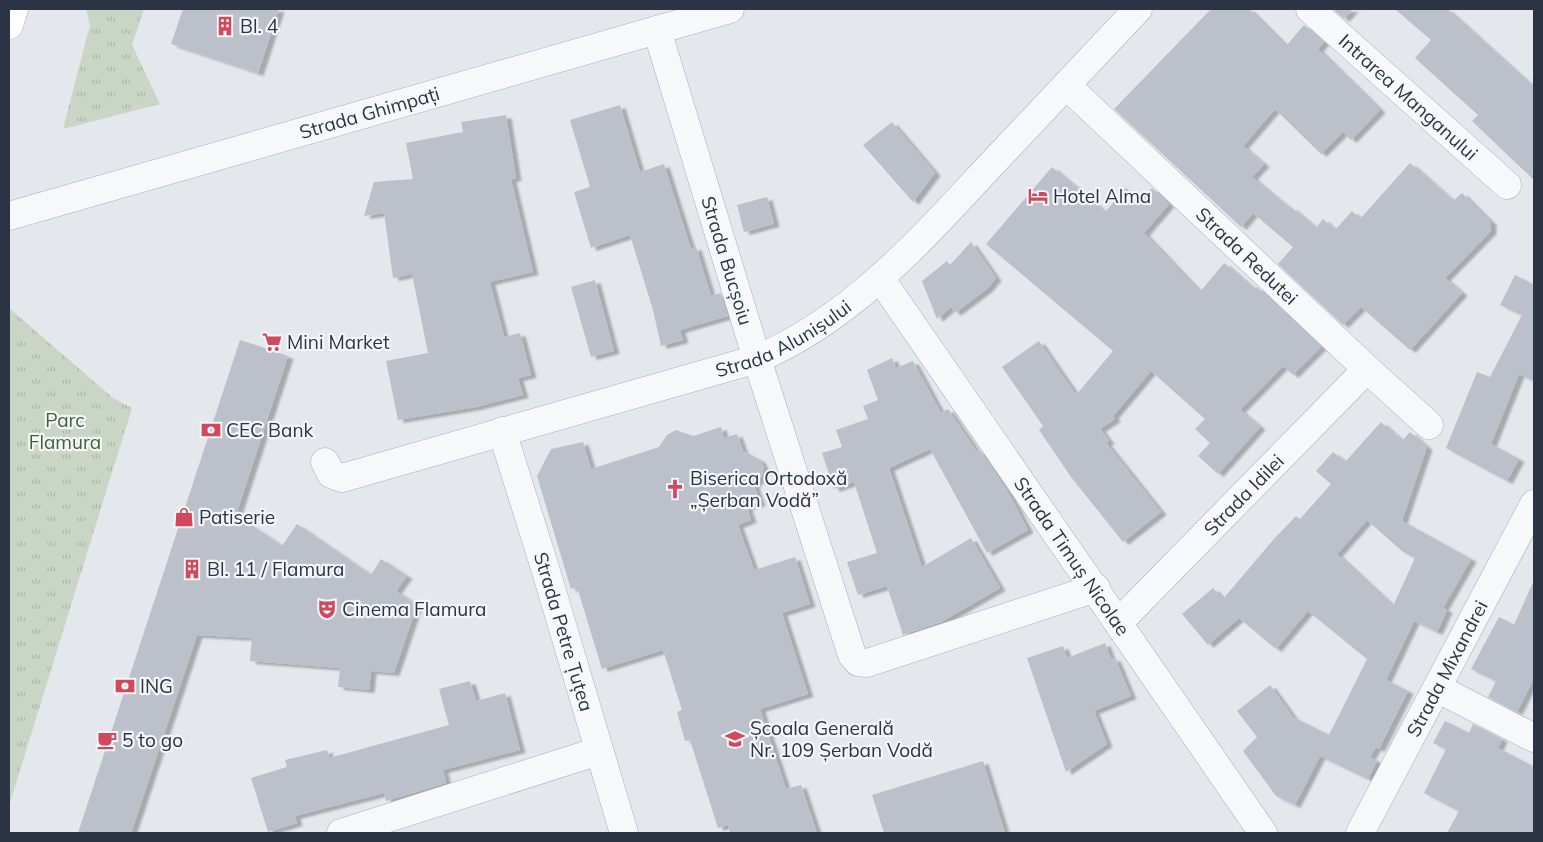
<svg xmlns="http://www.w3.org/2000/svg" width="1543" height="842" font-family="Mulish,sans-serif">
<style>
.grass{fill:url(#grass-tufts)}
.building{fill:#bbc0ca;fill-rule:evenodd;filter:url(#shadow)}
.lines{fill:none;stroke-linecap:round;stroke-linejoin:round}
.minor-casing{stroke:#a9aeb7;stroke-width:29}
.tertiary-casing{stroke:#a9aeb7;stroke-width:29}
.primary-casing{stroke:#a3abb8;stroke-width:29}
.minor{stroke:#f7f8fa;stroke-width:28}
.tertiary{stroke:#f7f8fa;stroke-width:28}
.primary{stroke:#fff;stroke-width:28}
.labels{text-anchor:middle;stroke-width:4.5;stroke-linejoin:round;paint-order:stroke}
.poi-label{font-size:19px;fill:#2b3445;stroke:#f4f6f9;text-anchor:start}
.street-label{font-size:19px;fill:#2b3445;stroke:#f4f6f9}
.park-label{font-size:19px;fill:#3f6138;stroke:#f4f6f9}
</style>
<defs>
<pattern id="grass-tufts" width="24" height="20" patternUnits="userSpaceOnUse" patternTransform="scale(1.25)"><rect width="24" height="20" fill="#c9d6c5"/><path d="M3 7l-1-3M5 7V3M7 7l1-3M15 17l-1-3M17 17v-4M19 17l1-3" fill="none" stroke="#adb8ab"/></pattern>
<filter id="shadow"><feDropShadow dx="5.5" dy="3" stdDeviation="1" flood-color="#0004"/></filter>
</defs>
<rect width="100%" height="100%" fill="#e4e7ec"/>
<path class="grass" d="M86,9H144L132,45L160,104L63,129L90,25Z
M9,308L113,398L132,408L9,806Z"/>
<path class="building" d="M183,9H279L258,73L171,44Z
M1211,9H1249L1286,46L1304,25L1324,42L1318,49L1380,110L1351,140L1343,132L1321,154L1275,109L1243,146L1264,164L1252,177L1290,209L1291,207L1316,228L1323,219L1335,230L1352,211L1360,219L1410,163L1453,201L1462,193L1491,222V231L1445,278L1462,293L1410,350L1361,307L1343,325L1278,264L1293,247L1253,213L1241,227L1114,109Z
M1333,9H1353L1344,19Z
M1395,9H1447L1534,88V180L1472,121L1478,115L1415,58L1431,40Z
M620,105L640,172L664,164L691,249L696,247L711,296L721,293L728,316L680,330L683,340L661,346L653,310L630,235L591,248L574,192L590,187L570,120Z
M506,115L516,178L511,179L533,272L490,282L504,337L520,333L531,375L518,378L523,395L476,407L398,420L386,361L428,353L412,274L393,278L384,213L364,216L374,182L413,179L406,143L463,132L461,122Z
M892,122L935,173L913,202L863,145Z
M1052,167L1105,212L1126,188L1141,200L1152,188L1169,204L1144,233L1200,292L1224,263L1255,290L1257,287L1321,347L1293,375L1283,366L1240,410L1260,427L1218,474L1198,456L1210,443L1195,429L1205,419L1151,371L1113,416L1115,419L1100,429L1109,441L1106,443L1161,512L1123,542L1071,477L1039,430L1043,426L1002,367L1039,341L1076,395L1113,351L986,244Z
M767,197L774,224L744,232L737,205Z
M971,242L996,278L987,289L955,313L951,307L937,319L922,281L947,261L950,265Z
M1515,275L1534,285V381L1519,374L1491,444L1519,459L1507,481L1446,448L1477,372L1490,377L1522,315L1500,305Z
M595,280L614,351L591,357L571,287Z
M240,340L288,356L236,515L282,546L297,524L371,575L381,559L407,576L396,591L417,605L394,673L371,671L369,690L338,687L340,668L250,661L252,638L197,635L131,833H78Z
M892,358L896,368L913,361L941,413L948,409L977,452L980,450L1007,490L1028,530L987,553L930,449L889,468L922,567L971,538L1000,588L941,622L903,635L887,586L858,595L847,562L877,553L854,482L834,489L822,453L842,447L836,430L868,419L863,406L878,400L867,370Z
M1381,422L1402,441L1410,432L1427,447L1402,521L1471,559L1443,608L1447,610L1437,632L1414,621L1386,680L1408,691L1379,749L1376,747L1370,757L1377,761L1368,779L1320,756L1295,805L1276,796L1243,751L1257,737L1237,711L1270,685L1293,717L1329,735L1367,659L1308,611L1276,649L1239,618L1208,645L1182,614L1213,588L1223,599L1273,540L1296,516L1300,519L1331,484L1316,471L1333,452L1345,462ZM1367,520L1402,551L1415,558L1393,606L1337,554Z
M721,427L724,438L737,434L743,451L760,460L764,468L761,477L754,485L760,503L747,507L751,520L738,525L754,570L795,557L810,604L782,613L808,694L760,709L786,789L801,785L817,833H730L728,825L718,828L690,740L685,741L677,712L682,710L663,650L602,669L577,587L571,589L537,476L551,449L583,442L591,469L659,447L667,435L676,430L693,436Z
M1534,580V678L1517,712L1488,697L1496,681L1471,669L1499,617L1514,625Z
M1105,643L1111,659L1115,658L1131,696L1094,711L1107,744L1066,772L1027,658L1063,646L1067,658Z
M470,681L476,701L505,693L520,750L443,770L446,783L386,801L384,793L295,816L297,823L268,832L251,778L287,767L285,760L327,750L329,758L449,725L439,689Z
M1445,721L1469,733L1473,724L1502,739L1498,748L1534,767V833H1447L1459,811L1424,793L1446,749L1433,743Z
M983,761L1005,833H884L872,795Z"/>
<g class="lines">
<defs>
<g id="minor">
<path id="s1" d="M1310,9L1507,185"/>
<path id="s2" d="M657,30L757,359L852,655L858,662L867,663L1096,588"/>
<path id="s3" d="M1066,85L1367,369L1429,425"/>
<path id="s4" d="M880,278L1263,833"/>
<path id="s5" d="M502,431L545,568L624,833"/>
<path id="s6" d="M325,462L331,474L342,478L757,359C851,319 920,241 988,168C1038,115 1088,62 1138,9"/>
<path id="s7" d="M1119,622L1367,369"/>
<path d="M1437,688L1534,738"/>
<path d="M341,833L599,751"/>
<path id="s8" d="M1360,833L1534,504"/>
</g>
<g id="tertiary">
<path id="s9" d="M9,216L730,9"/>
</g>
<path id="primary" d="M9,25L14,9"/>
</defs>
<use href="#minor" class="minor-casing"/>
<use href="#tertiary" class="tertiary-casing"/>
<use href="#primary" class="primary-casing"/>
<use href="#minor" class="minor"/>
<use href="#tertiary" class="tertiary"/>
<use href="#primary" class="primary"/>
</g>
<defs>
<symbol id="building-bare" viewBox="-9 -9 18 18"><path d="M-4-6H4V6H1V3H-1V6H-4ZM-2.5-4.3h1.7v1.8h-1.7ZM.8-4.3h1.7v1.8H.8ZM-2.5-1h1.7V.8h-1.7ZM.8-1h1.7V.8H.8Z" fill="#d1495b" stroke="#f4f6f9" stroke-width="2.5" paint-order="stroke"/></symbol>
<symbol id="hotel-bare" viewBox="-9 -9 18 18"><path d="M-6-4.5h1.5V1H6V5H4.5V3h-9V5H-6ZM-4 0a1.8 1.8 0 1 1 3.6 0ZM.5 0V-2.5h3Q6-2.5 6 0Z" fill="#d1495b" stroke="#f4f6f9" stroke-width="2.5" paint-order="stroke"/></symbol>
<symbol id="supermarket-bare" viewBox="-9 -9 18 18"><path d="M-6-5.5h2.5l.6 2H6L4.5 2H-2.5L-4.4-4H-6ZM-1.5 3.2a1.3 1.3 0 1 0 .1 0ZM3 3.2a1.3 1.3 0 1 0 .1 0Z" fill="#d1495b" stroke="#f4f6f9" stroke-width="2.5" paint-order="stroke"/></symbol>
<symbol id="bank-bare" viewBox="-9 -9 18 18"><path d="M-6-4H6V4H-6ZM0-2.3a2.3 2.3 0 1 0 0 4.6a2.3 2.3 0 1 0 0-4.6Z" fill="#d1495b" stroke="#f4f6f9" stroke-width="2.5" paint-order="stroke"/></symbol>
<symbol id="church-bare" viewBox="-9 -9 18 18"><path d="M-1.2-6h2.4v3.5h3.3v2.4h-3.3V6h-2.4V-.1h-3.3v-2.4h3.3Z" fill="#d1495b" stroke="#f4f6f9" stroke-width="2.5" paint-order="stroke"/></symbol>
<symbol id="shop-bare" viewBox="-9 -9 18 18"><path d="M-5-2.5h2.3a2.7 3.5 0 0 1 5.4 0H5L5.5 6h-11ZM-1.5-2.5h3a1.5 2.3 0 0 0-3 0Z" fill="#d1495b" stroke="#f4f6f9" stroke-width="2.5" paint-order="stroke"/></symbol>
<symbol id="theatre-bare" viewBox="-9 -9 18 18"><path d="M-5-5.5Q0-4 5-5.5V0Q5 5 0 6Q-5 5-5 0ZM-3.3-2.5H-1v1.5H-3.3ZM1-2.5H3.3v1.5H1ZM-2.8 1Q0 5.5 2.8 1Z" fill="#d1495b" stroke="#f4f6f9" stroke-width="2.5" paint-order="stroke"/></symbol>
<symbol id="university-bare" viewBox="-9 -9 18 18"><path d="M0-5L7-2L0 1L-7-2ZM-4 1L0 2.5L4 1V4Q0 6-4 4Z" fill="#d1495b" stroke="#f4f6f9" stroke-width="2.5" paint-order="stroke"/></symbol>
<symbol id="cafe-bare" viewBox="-9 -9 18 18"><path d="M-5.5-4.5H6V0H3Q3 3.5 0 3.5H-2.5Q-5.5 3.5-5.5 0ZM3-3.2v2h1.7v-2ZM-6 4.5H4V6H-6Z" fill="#d1495b" stroke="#f4f6f9" stroke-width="2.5" paint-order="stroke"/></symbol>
</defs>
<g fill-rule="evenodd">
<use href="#building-bare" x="211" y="12" width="28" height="28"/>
<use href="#hotel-bare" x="1024" y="182" width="28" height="28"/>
<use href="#supermarket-bare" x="258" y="328" width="28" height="28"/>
<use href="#bank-bare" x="197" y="416" width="28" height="28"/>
<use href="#church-bare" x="661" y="475" width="28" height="28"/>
<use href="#shop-bare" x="170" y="503" width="28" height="28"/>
<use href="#building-bare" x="178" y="555" width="28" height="28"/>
<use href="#theatre-bare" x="313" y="595" width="28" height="28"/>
<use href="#bank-bare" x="111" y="672" width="28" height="28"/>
<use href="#university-bare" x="721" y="725" width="28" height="28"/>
<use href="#cafe-bare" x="93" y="726" width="28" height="28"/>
</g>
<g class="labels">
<g class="poi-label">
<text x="240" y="33">Bl. 4</text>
<text x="1053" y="203">Hotel Alma</text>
<text x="287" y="349">Mini Market</text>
<text x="226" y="437">CEC Bank</text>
<text x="690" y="485">Biserica Ortodoxă<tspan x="690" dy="22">„Șerban Vodă”</tspan></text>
<text x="199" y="524">Patiserie</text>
<text x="207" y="576">Bl. 11 / Flamura</text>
<text x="342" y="616">Cinema Flamura</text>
<text x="140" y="693">ING</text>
<text x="750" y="735">Școala Generală<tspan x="750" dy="22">Nr. 109 Șerban Vodă</tspan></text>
<text x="122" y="747">5 to go</text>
</g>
<g class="street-label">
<text dy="7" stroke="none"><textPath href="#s1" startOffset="132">Intrarea Manganului</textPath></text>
<text dy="7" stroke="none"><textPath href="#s9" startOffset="375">Strada Ghimpați</textPath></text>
<text dy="7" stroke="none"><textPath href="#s3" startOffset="249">Strada Redutei</textPath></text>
<text dy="7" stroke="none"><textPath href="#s2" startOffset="241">Strada Bucșoiu</textPath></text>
<text dy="7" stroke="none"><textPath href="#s6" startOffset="489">Strada Alunișului</textPath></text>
<text dy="7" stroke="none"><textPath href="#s7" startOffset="178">Strada Idilei</textPath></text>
<text dy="7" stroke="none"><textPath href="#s4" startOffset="338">Strada Timuș Nicolae</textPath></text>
<text dy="7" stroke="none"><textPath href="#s5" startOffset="210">Strada Petre Țuțea</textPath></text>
<text dy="7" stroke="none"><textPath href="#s8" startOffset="186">Strada Mixandrei</textPath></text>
</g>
<g class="park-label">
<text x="65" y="427">Parc<tspan x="65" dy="22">Flamura</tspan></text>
</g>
</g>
<rect width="1543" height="842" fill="none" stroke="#2b3445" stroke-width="20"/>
</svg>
